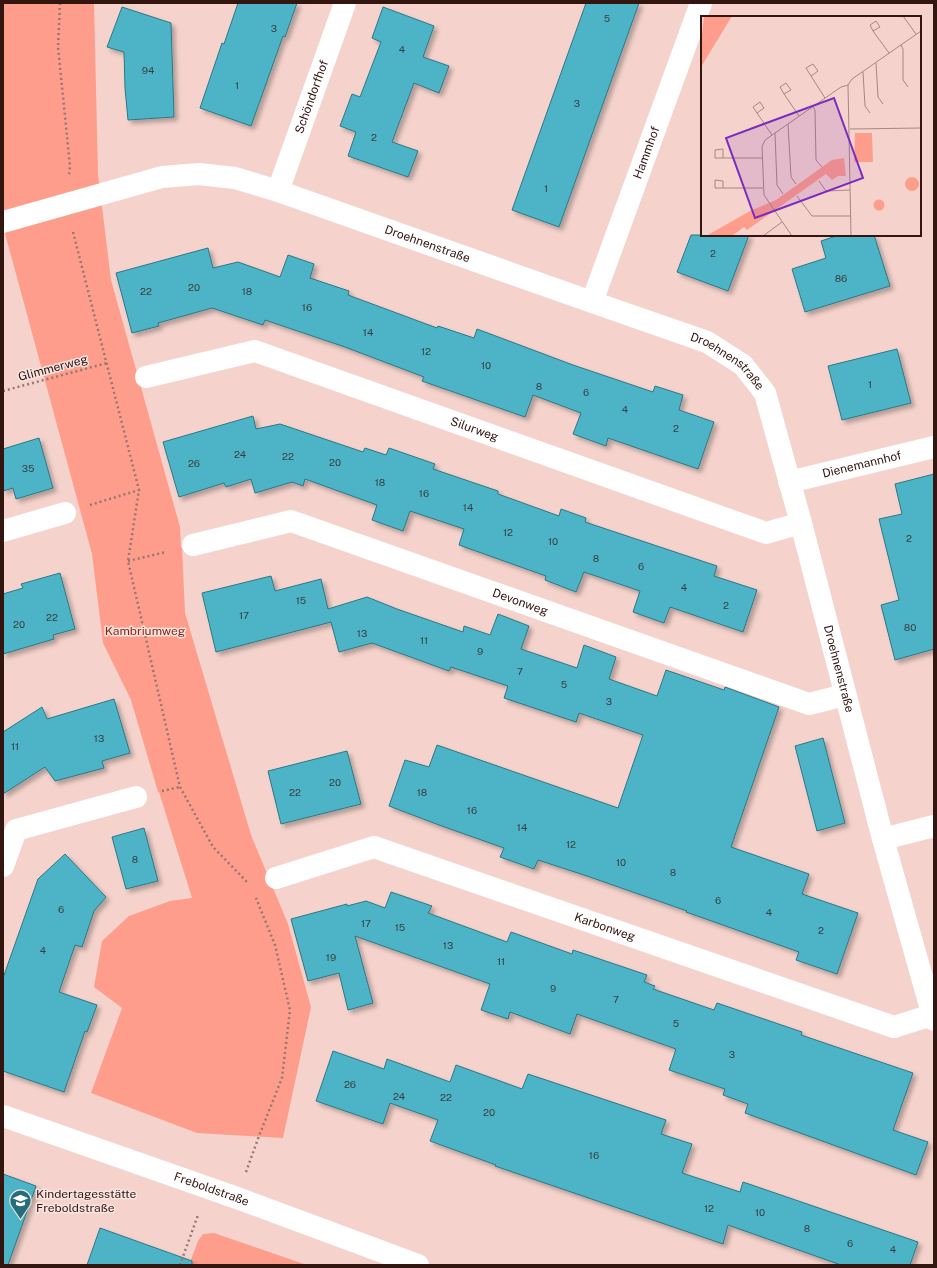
<svg xmlns="http://www.w3.org/2000/svg" width="937" height="1268" font-family="'Public Sans',sans-serif">
<style>
.green{fill:#fe9d8b}
.building{fill:#4eb4c7;stroke:#297886;filter:url(#shadow)}
.lines{fill:none;stroke-linecap:round;stroke-linejoin:round}
.path{stroke:#977771;stroke-width:2.5;stroke-dasharray:2 3;stroke-linecap:butt}
.street{stroke:#fff;stroke-width:22}
.labels{text-anchor:middle;stroke-width:3;stroke-linejoin:round;paint-order:stroke}
.number-label{font-size:10px;fill:#3a3e3e}
.street-label{font-size:12px;fill:#341611;stroke:#f6e5e1}
.park-label{font-size:12px;fill:#8b1d0e;stroke:#f6e5e1}
.poi-label{font-size:12px;fill:#341611;stroke:#f6e5e1;text-anchor:start}
.inset-road{fill:none;stroke:#a88781;stroke-width:1}
.view{fill:#7b2cbf;fill-opacity:0.15;stroke:#7b2cbf;stroke-width:2}
.inset-edge{fill:none;stroke:#341611;stroke-width:2}
</style>
<defs>
<filter id="shadow"><feDropShadow dx="3.5" dy="3.5" stdDeviation="2" flood-color="#0004"/></filter>
</defs>
<rect width="100%" height="100%" fill="#f5d3cc"/>
<path class="green" d="M3,3H94L98,174L111,280L180,527L181,548H182L185,613L251,835L288,924L311,1007L283,1138L197,1133L91,1093L122,1008L94,987L102,941L129,916L170,901L192,898L159,792H158L131,700L103,643L92,554L3,226Z
M214,1233L307,1265H189L198,1241L203,1234Z"/>
<path class="building" d="M238,3H297L285,37L283,36L251,126L200,108L222,43L224,44Z
M586,3H639L559,227L512,210Z
M122,7L171,23L174,117L128,120L125,88L124,52L107,47Z
M383,7L434,26L423,57L449,66L439,93L414,83L392,142L418,151L408,177L348,156L356,132L340,126L352,94L360,97L381,42L372,38Z
M691,235H749L728,291L677,272Z
M839,235H874L890,286L805,312L792,269L826,258L821,241Z
M208,248L213,268L238,262L280,277L288,255L314,264L310,278L349,291L348,295L437,328L438,326L474,338L477,329L573,365L653,392L655,386L683,395L679,410L714,422L698,469L608,438L606,446L573,434L581,413L533,395L525,417L422,381L424,377L345,347L265,320L263,325L212,308L158,323L159,326L132,333L116,273Z
M897,349L911,403L842,420L828,366Z
M253,416L256,429L280,424L363,452L365,448L386,455L389,448L435,464L433,469L498,491V494L559,516L561,509L586,518L585,522L717,566L714,576L757,590L743,632L670,607L664,623L633,612L640,591L584,572L576,592L545,580L546,576L459,545L464,529L410,511L403,531L372,520L377,505L305,479L303,486L292,482L255,493L251,479L226,487L224,483L179,497L163,442Z
M39,438L53,488L16,499L13,488L3,491V449Z
M934,474V649L895,660L881,605L899,600L879,519L902,514L895,484Z
M60,573L75,629L53,635L54,639L3,654V594L23,588L21,584Z
M271,576L275,591L321,579L328,609L367,597L397,609L463,632L464,626L490,635L498,614L529,626L521,649L577,668L584,645L616,657L609,679L657,696L666,670L724,690L725,687L779,707L731,847L809,874L802,894L858,913L837,974L796,960L799,952L686,912L687,911L587,876L538,860L534,869L500,857L504,848L439,825L389,806L405,760L429,767L437,745L618,808L643,735L579,713L576,722L504,698L508,686L451,667L449,671L372,643L339,652L331,622L216,652L202,593Z
M114,699L130,753L102,761L104,768L55,781L45,767L3,794V732L42,707L47,719Z
M823,738L845,823L817,831L795,746Z
M347,751L361,804L281,824L268,771Z
M144,828L158,881L126,889L112,837Z
M65,854L106,897L94,911L82,947L75,945L59,992L97,1005L87,1032L85,1031L64,1092L3,1071V978L38,879Z
M391,892L432,906L428,913L507,942L511,932L572,954L573,950L647,975L644,982L655,986L653,989L714,1010L717,1003L802,1032L801,1035L913,1073L893,1130L928,1142L916,1175L745,1113L748,1104L723,1095L725,1089L669,1070L676,1049L577,1014L570,1034L510,1012L508,1019L481,1010L490,984L355,936L373,1003L348,1010L339,973L308,981L291,919L347,904V906L366,901L385,908Z
M333,1051L384,1069L387,1059L450,1082L456,1065L522,1089L528,1074L666,1120L661,1134L692,1144L682,1173L740,1192L743,1182L918,1242L910,1265H841L728,1225L723,1244L495,1166L496,1165L430,1141L438,1120L390,1103L383,1124L316,1101Z
M3,1174L36,1186L8,1265H3Z
M100,1228L192,1261V1265H87Z"/>
<g class="lines">
<path class="path" d="M60,3L58,47L70,166L69,174
M73,232L139,490L128,561L180,787L213,847L248,883
M3,391L107,363
M90,505L139,490
M128,561L166,552
M162,791L180,787
M246,1172L259,1136L282,1078L290,1010L275,945L256,898
M180,1265L198,1215"/>
<g class="street">
<path id="s1" d="M278,191L345,3"/>
<path id="s2" d="M3,222L162,177L199,174L235,178L278,191L592,302L707,342L743,365L765,393L801,523L883,839L934,1020"/>
<path id="s3" d="M592,302L701,3"/>
<path id="s4" d="M146,377L255,351L766,533L801,523"/>
<path id="s5" d="M789,482L934,447"/>
<path d="M3,531L65,513"/>
<path id="s6" d="M193,545L291,521L809,704L845,695"/>
<path d="M883,839L934,826"/>
<path d="M3,866L16,830L136,797"/>
<path id="s7" d="M276,878L374,847L894,1027L932,1015"/>
<path id="s8" d="M3,1116L237,1198L418,1265"/>
</g>
</g>
<defs>
<symbol id="school-pin" viewBox="-11 -11 22 30"><path d="M0 17L-7.5 6A9.5 9.5 0 1 1 7.5 6Z" fill="#256d79" stroke="#f6e5e1"/><path d="M0-5L7-2L0 1L-7-2ZM-4 1L0 2.5L4 1V4Q0 6-4 4Z" fill="#fff"/></symbol>
</defs>
<g fill-rule="evenodd">
<use href="#school-pin" x="8" y="1188" width="25" height="34"/>
</g>
<g class="labels">
<g class="number-label">
<text x="607" y="22">5</text>
<text x="274" y="32">3</text>
<text x="402" y="53">4</text>
<text x="148" y="74">94</text>
<text x="237" y="89">1</text>
<text x="577" y="107">3</text>
<text x="374" y="141">2</text>
<text x="546" y="192">1</text>
<text x="713" y="257">2</text>
<text x="841" y="282">86</text>
<text x="194" y="291">20</text>
<text x="146" y="295">22</text>
<text x="247" y="295">18</text>
<text x="307" y="311">16</text>
<text x="368" y="336">14</text>
<text x="426" y="355">12</text>
<text x="486" y="369">10</text>
<text x="870" y="388">1</text>
<text x="539" y="390">8</text>
<text x="586" y="396">6</text>
<text x="625" y="413">4</text>
<text x="676" y="432">2</text>
<text x="240" y="458">24</text>
<text x="288" y="460">22</text>
<text x="335" y="466">20</text>
<text x="194" y="467">26</text>
<text x="28" y="472">35</text>
<text x="380" y="486">18</text>
<text x="424" y="497">16</text>
<text x="468" y="511">14</text>
<text x="508" y="536">12</text>
<text x="909" y="542">2</text>
<text x="553" y="545">10</text>
<text x="596" y="562">8</text>
<text x="641" y="570">6</text>
<text x="684" y="591">4</text>
<text x="301" y="604">15</text>
<text x="726" y="609">2</text>
<text x="244" y="619">17</text>
<text x="52" y="621">22</text>
<text x="19" y="628">20</text>
<text x="910" y="631">80</text>
<text x="362" y="637">13</text>
<text x="424" y="644">11</text>
<text x="480" y="655">9</text>
<text x="520" y="675">7</text>
<text x="564" y="688">5</text>
<text x="609" y="705">3</text>
<text x="99" y="742">13</text>
<text x="15" y="750">11</text>
<text x="335" y="786">20</text>
<text x="295" y="796">22</text>
<text x="422" y="796">18</text>
<text x="472" y="814">16</text>
<text x="522" y="831">14</text>
<text x="571" y="848">12</text>
<text x="135" y="863">8</text>
<text x="621" y="866">10</text>
<text x="673" y="876">8</text>
<text x="718" y="904">6</text>
<text x="61" y="913">6</text>
<text x="769" y="916">4</text>
<text x="366" y="927">17</text>
<text x="400" y="931">15</text>
<text x="821" y="934">2</text>
<text x="448" y="949">13</text>
<text x="43" y="954">4</text>
<text x="331" y="961">19</text>
<text x="501" y="965">11</text>
<text x="553" y="992">9</text>
<text x="616" y="1003">7</text>
<text x="676" y="1027">5</text>
<text x="732" y="1058">3</text>
<text x="350" y="1088">26</text>
<text x="399" y="1100">24</text>
<text x="446" y="1101">22</text>
<text x="489" y="1116">20</text>
<text x="594" y="1159">16</text>
<text x="709" y="1212">12</text>
<text x="760" y="1216">10</text>
<text x="807" y="1232">8</text>
<text x="850" y="1247">6</text>
<text x="893" y="1253">4</text>
</g>
<g class="street-label">
<text dy="4" stroke="none"><textPath href="#s1" startOffset="100">Schöndorfhof</textPath></text>
<text dy="4" stroke="none"><textPath href="#s3" startOffset="159">Hammhof</textPath></text>
<text dy="4" stroke="none"><textPath href="#s2" startOffset="442">Droehnenstraße</textPath></text>
<text dy="4" stroke="none"><textPath href="#s2" startOffset="766">Droehnenstraße</textPath></text>
<text transform="translate(53 368) rotate(-15)" y="4">Glimmerweg</text>
<text dy="4" stroke="none"><textPath href="#s4" startOffset="345">Silurweg</textPath></text>
<text dy="4" stroke="none"><textPath href="#s5" startOffset="75">Dienemannhof</textPath></text>
<text dy="4" stroke="none"><textPath href="#s6" startOffset="344">Devonweg</textPath></text>
<text dy="4" stroke="none"><textPath href="#s2" startOffset="1102">Droehnenstraße</textPath></text>
<text dy="4" stroke="none"><textPath href="#s7" startOffset="347">Karbonweg</textPath></text>
<text dy="4" stroke="none"><textPath href="#s8" startOffset="221">Freboldstraße</textPath></text>
</g>
<g class="park-label">
<text x="145" y="635">Kambriumweg</text>
</g>
<g class="poi-label">
<text x="36" y="1198">Kindertagesstätte<tspan x="36" dy="14">Freboldstraße</tspan></text>
</g>
</g>
<g transform="translate(701 16)">
<rect width="220" height="220" fill="#f5d3cc"/>
<path d="M3,0H31L0,51V27ZM154,117H171L172,146H153ZM143,142L145,160H137L131,164L125,158L46,214L43,211L31,220H5L49,195L75,184L131,144ZM204 168a7 7 0 1 1 14 0a7 7 0 1 1-14 0ZM172.5 189a5.5 5.5 0 1 1 11 0a5.5 5.5 0 1 1-11 0Z" fill="#fe9d8b"/>
<path class="inset-road" d="M202,0L215,18M172,15L169,9L175,5L179,11L172,15L188,37M200,29L202,33V64L207,71M175,47L177,81L182,88M162,56L164,90L169,97M110,60L105,52L112,48L117,55L110,60L124,82M147,69L150,220M83,78L79,71L85,67L90,74L83,78L98,100M112,91L114,94L115,144L121,151M56,97L52,91L59,86L63,92L56,97L71,119M87,108L90,161L95,168M149,113L220,112M74,117L76,169L82,178M22,142H14V134L22,133V142H62M118,165L125,175L149,174M22,172V165L14,164V172H62M96,180L111,200H150M62,220L81,206M91,220L63,179L61,131L64,124L140,71L147,69L151,63L220,15"/>
<path class="view" d="M133,82L162,162L54,202L25,122Z"/>
<rect width="220" height="220" class="inset-edge"/>
</g>
<rect width="937" height="1268" fill="none" stroke="#341611" stroke-width="8"/>
</svg>
